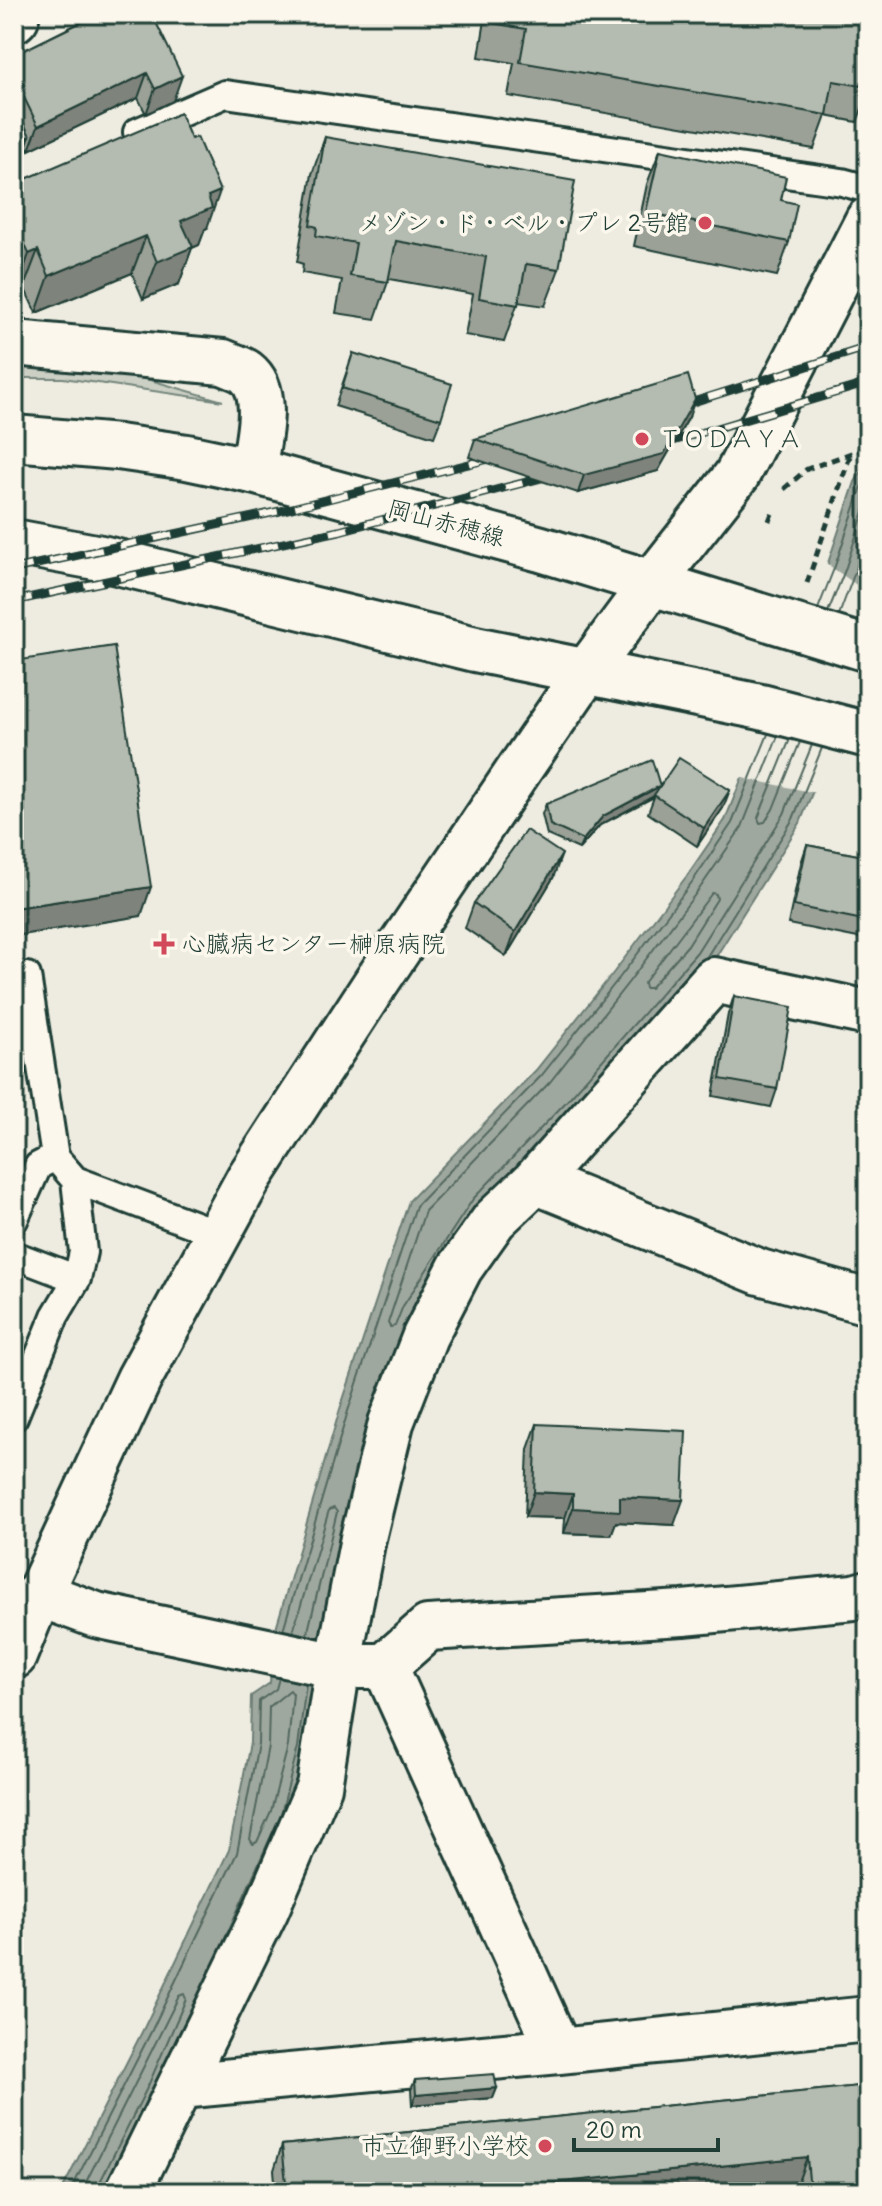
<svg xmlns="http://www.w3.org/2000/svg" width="882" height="2206" font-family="Delius,'Klee One',sans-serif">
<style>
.green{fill:#cbcfc4;stroke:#75867c;stroke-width:2}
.water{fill:#9fa89f;stroke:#6c7d74;stroke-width:2}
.pier{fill:#eeece1}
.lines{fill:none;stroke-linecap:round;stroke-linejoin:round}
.shore{stroke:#52685f;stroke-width:2}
.service-casing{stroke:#1f3d34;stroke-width:32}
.minor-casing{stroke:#1f3d34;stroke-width:50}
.tertiary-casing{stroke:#1f3d34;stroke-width:50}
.primary-casing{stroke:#1f3d34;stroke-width:50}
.path{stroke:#1f3d34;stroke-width:5;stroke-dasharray:8 6;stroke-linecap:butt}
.service{stroke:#fbf7ec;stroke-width:26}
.minor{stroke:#fbf7ec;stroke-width:44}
.tertiary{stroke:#fbf7ec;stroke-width:44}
.primary{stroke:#fbf7ec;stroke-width:44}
.rail-casing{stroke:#1f3d34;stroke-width:9}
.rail{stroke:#fbf7ec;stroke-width:6;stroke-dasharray:18;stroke-linecap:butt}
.wall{fill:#9ba197;stroke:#1f3d34;stroke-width:2}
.shaded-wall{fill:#7e837b;stroke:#1f3d34;stroke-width:2}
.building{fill:#b4bbb0;stroke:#1f3d34;stroke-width:2}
.poi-dot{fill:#d1495b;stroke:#fbf7ec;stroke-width:3}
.labels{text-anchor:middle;stroke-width:7;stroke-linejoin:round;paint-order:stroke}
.poi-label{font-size:24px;fill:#1f3d34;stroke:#fbf7ec;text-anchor:end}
.street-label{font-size:24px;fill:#1f3d34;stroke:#fbf7ec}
</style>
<rect width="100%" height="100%" fill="#eeece1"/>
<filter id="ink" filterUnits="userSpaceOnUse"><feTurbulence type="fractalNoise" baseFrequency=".0125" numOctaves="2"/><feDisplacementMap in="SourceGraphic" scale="16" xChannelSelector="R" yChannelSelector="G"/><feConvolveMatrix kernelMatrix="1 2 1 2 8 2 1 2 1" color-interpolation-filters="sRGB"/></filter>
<g filter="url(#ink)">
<path class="green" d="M14,359L112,369L223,401L63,378H14Z"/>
<path class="water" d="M868,461V655L800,823L712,963L487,1211L330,1620L311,1693L306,1749L288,1817L115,2192H61L145,2026L229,1850L250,1743L251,1696L270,1683L274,1635L340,1409L409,1201L536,1070L614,972L686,877L725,820L828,563L855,482Z"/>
<path class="pier" d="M824,562L868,593V666L816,793L738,777Z"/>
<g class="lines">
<path class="shore" d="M818,609L835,566L862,486L868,476
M828,612L845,570L868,499
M839,615L868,537
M778,736L742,827L700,888L628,983L550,1082L425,1211L388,1323L390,1327L395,1326L403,1306L473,1199L566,1102L697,952L784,814L812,745
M790,739L758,818L760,823L765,822L773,809L800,742
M712,893L716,894L717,899L688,945L650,988H645L644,983Z
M706,958L793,819L822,748
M283,1630L348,1411L416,1206L542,1075L620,977L692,882L732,823L768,734
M293,1632L329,1510L334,1508L337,1512L307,1635
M290,1690L293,1694L288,1746L271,1811L257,1842L253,1844L250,1839L268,1746L269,1707Z
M218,1954L281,1814L298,1747L306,1684
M70,2192L152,2030L237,1853L258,1744L259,1701L276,1689L279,1678
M81,2192L179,1996L184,1994L186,1999L148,2086L100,2182L99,2192"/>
<defs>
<path id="service" d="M137,132L225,94L842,182L868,189
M14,978L27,976L55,1157L75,1180L83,1252L77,1279L55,1316L14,1417
M75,1180L219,1234
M14,1220L38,1166L55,1157
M14,1255L77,1279"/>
<path id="minor" d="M14,20L16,18L14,14
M14,343L223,362C230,365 240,368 246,372C272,392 257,443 253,471
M535,1181L760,1272L868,1302
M39,1594L96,1615L338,1666H385L428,1628L683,1613L854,1597L868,1593
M385,1666L559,2051
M180,2086L559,2051L868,2019
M128,2192L266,1910L319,1786L338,1666L363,1538L391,1423L425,1336L460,1268L494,1220L535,1181L714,980L868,1013"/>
<path id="tertiary" d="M14,1656L39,1594L139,1379L249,1178L375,984L521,767L587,671L652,583L737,475L868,220"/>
<path id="primary" d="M14,438L118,447L187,457L253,471L541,549L868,649
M14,542L101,558L475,649L761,707L868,735"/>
</defs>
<use href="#service" class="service-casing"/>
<use href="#minor" class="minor-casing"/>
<use href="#tertiary" class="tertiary-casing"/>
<use href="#primary" class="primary-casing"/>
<path class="path" d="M784,489L807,469L868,447
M769,521L774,508
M807,583L851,453"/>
<use href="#service" class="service"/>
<use href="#minor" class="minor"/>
<use href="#tertiary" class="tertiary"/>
<use href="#primary" class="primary"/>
<defs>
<path id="rail" d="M674,408L868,347
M653,447L868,383
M14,569L280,511L501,456
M14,601L339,531L557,474"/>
</defs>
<use href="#rail" class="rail-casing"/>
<use href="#rail" class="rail"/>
</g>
<path class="wall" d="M85,14H152L173,101L146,114L138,98L29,150L26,145L23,154L14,158V55L87,19Z
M486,14H868V92L857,122L826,116L814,149L508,96L514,63L479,57Z
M325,137L559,269L545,306L518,302L504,342L465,335L473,294L389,279L375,319L336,313L342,280L302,273L303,264L297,262L312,174Z
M660,150L789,242L777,276L634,246L647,184Z
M14,184L207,228L205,229L199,245L192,248L179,284L143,299L132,273L36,313L24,287L16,291L14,287Z
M353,353L441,419L434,437L335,406Z
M689,417L658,471L578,493L469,457L475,439Z
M660,786L723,808L697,846L648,813L654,797L600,825L579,849L547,835L542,814L546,804Z
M807,845L868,857V940L788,924L801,863Z
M553,878L506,956L465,928L474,903Z
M734,996L777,1089L771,1107L713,1096L728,1014Z
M537,1424L674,1525L616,1522L611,1535L564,1533L565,1518L525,1517L528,1449Z
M415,2080L497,2088L493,2098L412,2105L411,2090Z
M868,2085V2192H799L798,2182L696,2192H276L274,2170L282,2145Z"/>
<path class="shaded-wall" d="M147,73L138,98L29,150L38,126Z
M182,76L173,101L146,114L155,89Z
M30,136L23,154L14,158V143Z
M220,191L207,228L205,229L199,245L192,248L179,284L143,299L157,262L181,221L208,196Z
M19,231L14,246V234Z
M146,236L132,273L36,313L49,276Z
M38,250L24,287L16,291L29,254Z
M695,399L689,417L658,471L578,493L584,475Z
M660,786L656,795L600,825L579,849L583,840L603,816Z
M730,790L723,808L697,846L704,828Z
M562,854L553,878L506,956L515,932Z
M151,887L141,916L14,936V908Z
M534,1492L573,1494L565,1518L525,1517Z
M620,1497L683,1500L674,1525L616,1522L611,1535L564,1533L573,1508Z
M497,2088L493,2098L412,2105L416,2095Z
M807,2157L798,2182L696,2192H466Z"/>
<path class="building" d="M98,14H152L182,76L155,89L147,73L38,126L14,77V55Z
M492,14H868V87L833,81L827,115L520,62L526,29L491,23Z
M14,103L30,136L14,143Z
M180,113L191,139L197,137L220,191L208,196L212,208L181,221L193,247L157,262L146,236L49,276L38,250L29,254L19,231L14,234V184Z
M325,137L575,181L559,269L526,264L518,305L479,298L486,257L396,241L388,282L350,276L356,243L316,236L317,227L310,225Z
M660,150L786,177L781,200L797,204L789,242L646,212Z
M353,353L452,384L441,419L342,388Z
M688,375L695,399L664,454L584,475L475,439Z
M114,646L151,887L14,908V661Z
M679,758L730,790L704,828L654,795Z
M652,760L660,786L603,816L583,840L550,825L546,804Z
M526,830L562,854L515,932L474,903Z
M807,845L868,857V921L794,906Z
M734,996L792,1007L777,1089L720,1079Z
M537,1424L686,1431L683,1500L620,1497V1511L573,1508V1494L534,1492Z
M494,2074L497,2088L416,2095L415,2080Z
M868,2085V2148H866L868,2169V2192H810L807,2157L466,2192H287L282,2145Z"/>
</g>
<g class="poi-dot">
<circle cx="705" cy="223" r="8"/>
<circle cx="642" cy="439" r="8"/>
<path d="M160 932h8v8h8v8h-8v8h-8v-8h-8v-8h8z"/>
<circle cx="545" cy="2146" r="8"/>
</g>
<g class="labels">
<g class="poi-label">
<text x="689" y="231">メゾン・ド・ベル・プレ 2号館</text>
<text x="658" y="447" text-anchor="start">ＴＯＤＡＹＡ</text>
<text x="182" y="952" text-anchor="start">心臓病センター榊原病院</text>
<text x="529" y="2154">市立御野小学校</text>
</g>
<g class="street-label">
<text transform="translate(446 523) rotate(15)" y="8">岡山赤穂線</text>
</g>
</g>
<rect width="882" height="2206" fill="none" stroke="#fbf7ec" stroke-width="48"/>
<rect x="24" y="24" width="834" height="2158" fill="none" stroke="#1f3d34" stroke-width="3" filter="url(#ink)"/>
<path d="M574 2138v12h144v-12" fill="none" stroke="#1f3d34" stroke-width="4"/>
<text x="586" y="2138" font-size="24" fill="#1f3d34" stroke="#fbf7ec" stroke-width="6" paint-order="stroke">20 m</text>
</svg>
